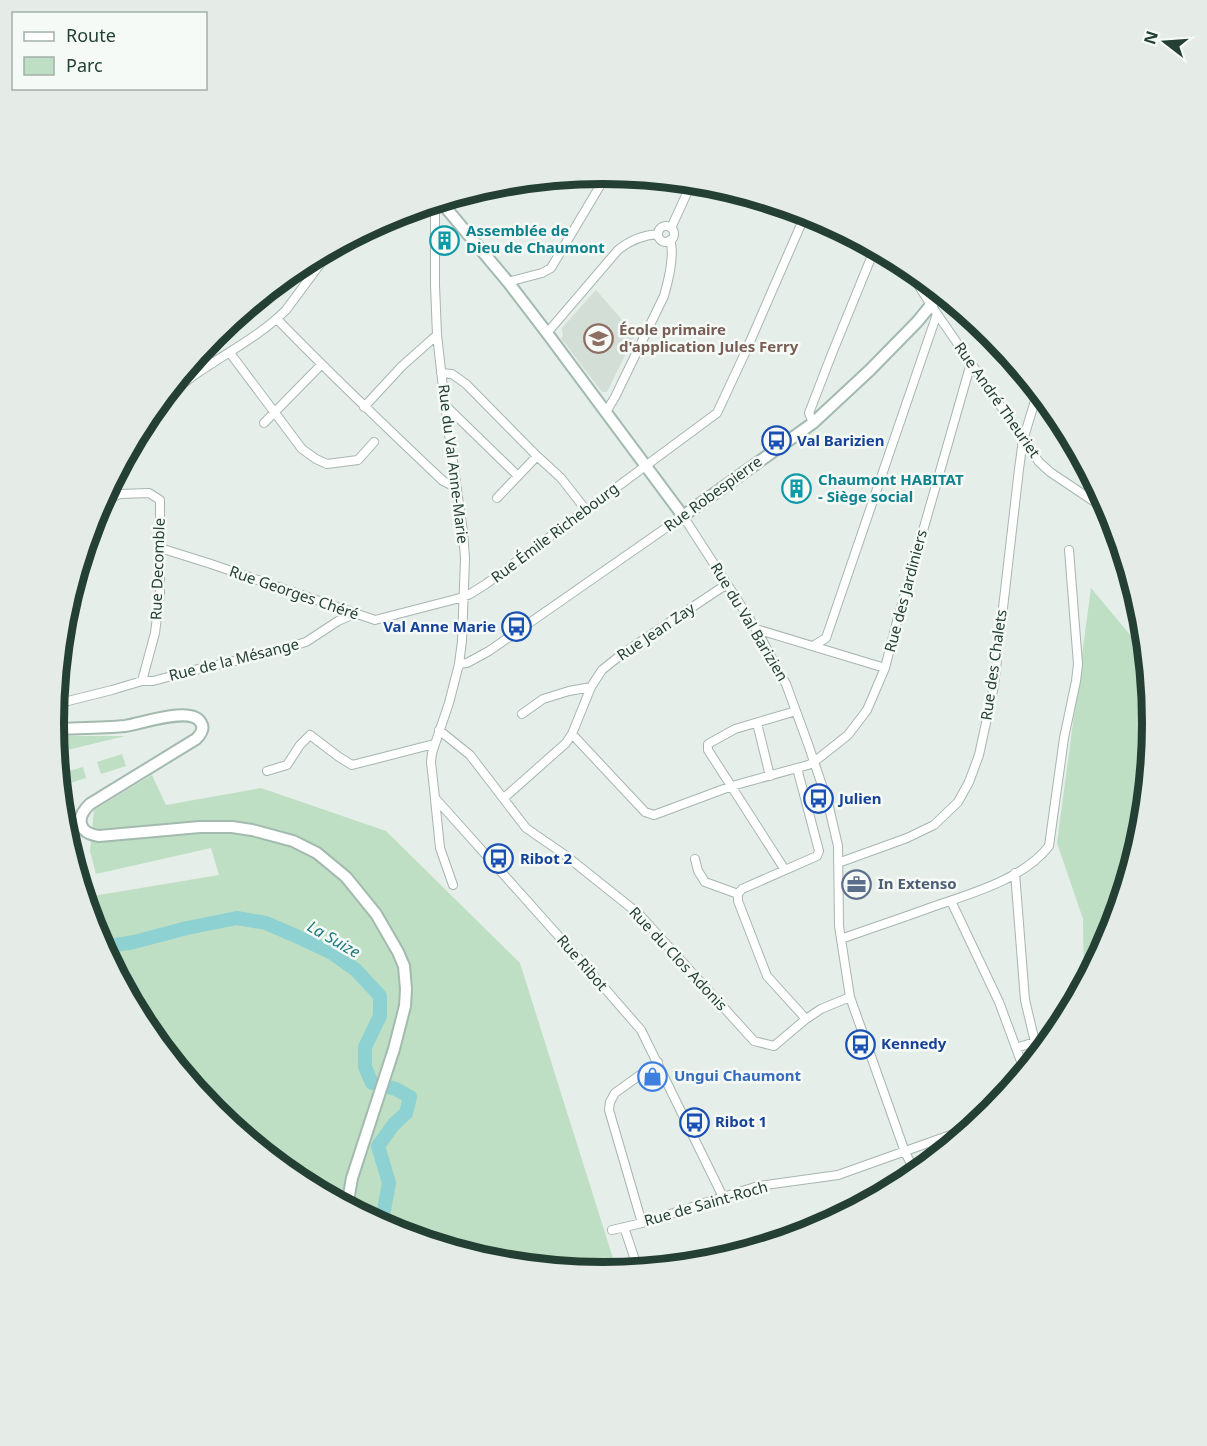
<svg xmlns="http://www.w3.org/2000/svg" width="1207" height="1446" font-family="'Noto Sans',sans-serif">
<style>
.built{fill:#d3ded7}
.green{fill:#bedfc3}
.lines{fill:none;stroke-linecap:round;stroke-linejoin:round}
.river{stroke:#8ed1d2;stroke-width:14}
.street-casing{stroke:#a7b6af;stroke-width:10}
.secondary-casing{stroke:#a3baaf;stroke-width:14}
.street{stroke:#fff;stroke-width:8}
.secondary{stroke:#fff;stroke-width:10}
.labels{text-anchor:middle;stroke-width:5;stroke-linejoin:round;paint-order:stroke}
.culture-label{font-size:15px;font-weight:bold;fill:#0d838f;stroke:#f6faf7;text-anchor:start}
.education-label{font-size:15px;font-weight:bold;fill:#785e54;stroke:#f6faf7;text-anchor:start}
.street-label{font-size:15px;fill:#244035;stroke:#f6faf7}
.transit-label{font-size:15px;font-weight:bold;fill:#164399;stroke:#f6faf7;text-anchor:start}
.service-label{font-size:15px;font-weight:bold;fill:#4e5e75;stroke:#f6faf7;text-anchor:start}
.shop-label{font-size:15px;font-weight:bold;fill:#366cbe;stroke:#f6faf7;text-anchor:start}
.water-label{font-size:16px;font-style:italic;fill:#1d7a7d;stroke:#f6faf7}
.rim{fill:none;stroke:#244035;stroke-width:8}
</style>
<rect width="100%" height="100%" fill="#e5eee9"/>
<path class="built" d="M596,290L635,335L607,392H602L595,383L561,338L563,336L562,328Z"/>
<path class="green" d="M1091,588L1146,654L1153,723L1142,831L1111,934L1084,984L1083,919L1057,843Z
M59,736H125L59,752L57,754L56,739Z
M122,754L126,766L101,774L97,762Z
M83,767L86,778L61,786L59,774Z
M152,775L166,805L261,788L386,831L520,963L617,1271L603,1272L496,1262L393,1231L298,1180L215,1111L146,1028L96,933L79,877H91L93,896L219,875L211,848L96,874L90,851L94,810Z
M834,1220L813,1231L767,1245L766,1234Z"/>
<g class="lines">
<path class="river" d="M103,947L134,942L187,928L237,918L266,923L296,936L332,953L356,970L380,996V1016L365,1047V1067L372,1083L396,1089L410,1097L406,1113L394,1124L378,1146L389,1183L384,1210L379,1223"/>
<defs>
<path id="street" d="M435,203V285L437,335L445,405L463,532L465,558L462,641L459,664L449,703L432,753L431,762L435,798L580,960L641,1030L723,1197
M658 234a8 8 0 1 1 16 0a8 8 0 1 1-16 0Z
M671,228L692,182
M905,264L931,305L1039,462L1050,472L1111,513
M508,282L542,273L551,268L607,174
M277,319C331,375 387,428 443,481L457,488
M547,333L618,250C629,241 644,235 658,234
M200,353L213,363
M230,353L302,449L316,459L327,464L358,460L374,442
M441,373L452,374L466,384L537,456L561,478L586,510
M445,405L518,476
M156,406C169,395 182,384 196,374C226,353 260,336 286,310L332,248
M364,407L402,366L437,335
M606,412L615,397L664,296C668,282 675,254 670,240
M264,423L321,365
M813,423L809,413L831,356L875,248
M497,498L537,456
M102,501L120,494L149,493L160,500V593L155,633L142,681
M160,548L208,563L375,620L460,598L470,594L486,584L717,413L745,353L806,213
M756,629L885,668
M813,646L826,638L937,314
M459,664L467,663L489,651L683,516L756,629L786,684L808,744L828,803L838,846L839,926L850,997L905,1152L916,1174
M56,704L112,690L142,681H153L190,671L266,654L306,642L338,621L354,614
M522,714L543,699L569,691L591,687
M757,723L770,776
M439,730L470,755L526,828L565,855L639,914L754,1041L774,1046L806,1019L821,1009L850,997
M572,734L645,812L654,815L732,786L808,765L814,762L848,735L867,710L885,668L896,625L971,363
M797,768L819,851L817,856L742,889L738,894V901L767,976L806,1019
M267,771L287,765L300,745L310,735L339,757L352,765L434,744
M504,798L566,743L572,734L591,687L602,670L622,654L727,584
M435,799L440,848L453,885
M695,859L698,871L705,882L738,894
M838,863L907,838L934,825L958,802L969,782L979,755L994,686L1019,469L1023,440L1038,391
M785,870L708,750V744L735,729L796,711
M1015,873L1025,1000L1035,1042L1016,1048
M951,901L999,1002L1025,1072
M841,939C872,928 902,918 932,907C970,894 1024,879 1049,846L1064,738L1076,681L1078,664L1069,550
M642,1223L609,1110L610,1102L615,1093L658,1062
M624,1227L638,1269
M612,1230L642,1223L758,1186L838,1175L973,1127"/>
<path id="secondary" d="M441,201L446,208L508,282L547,333L683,516L813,423L870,370L917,322L941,293
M55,729C78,728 102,728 125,726C141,724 192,705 201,723C205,729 200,735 196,739L90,804C75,818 78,833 99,836L200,827H232L252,830L293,841L317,853L346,877L376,914L398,952L404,966L406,989L405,1006L394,1049L352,1178L347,1206"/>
</defs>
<use href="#street" class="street-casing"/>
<use href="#secondary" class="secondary-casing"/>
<use href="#street" class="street"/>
<use href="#secondary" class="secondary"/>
</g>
<defs>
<symbol id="building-ring" viewBox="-11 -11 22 22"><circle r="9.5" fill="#f6faf7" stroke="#0f9aa8" stroke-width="1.5"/><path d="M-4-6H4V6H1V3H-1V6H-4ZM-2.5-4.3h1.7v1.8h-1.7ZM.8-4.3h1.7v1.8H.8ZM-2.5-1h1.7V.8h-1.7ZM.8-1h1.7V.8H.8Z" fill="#0f9aa8"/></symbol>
<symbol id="school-ring" viewBox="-11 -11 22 22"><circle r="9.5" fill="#f6faf7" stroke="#8d6e63" stroke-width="1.5"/><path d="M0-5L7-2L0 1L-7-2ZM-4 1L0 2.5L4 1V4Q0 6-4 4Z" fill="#8d6e63"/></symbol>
<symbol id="bus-ring" viewBox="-11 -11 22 22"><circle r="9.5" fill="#f6faf7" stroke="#1a4fb4" stroke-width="1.5"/><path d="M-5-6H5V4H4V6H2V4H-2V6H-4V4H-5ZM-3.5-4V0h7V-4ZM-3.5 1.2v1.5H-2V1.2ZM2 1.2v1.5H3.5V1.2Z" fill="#1a4fb4"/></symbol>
<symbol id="office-ring" viewBox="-11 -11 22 22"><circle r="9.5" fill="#f6faf7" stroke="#5c6f8a" stroke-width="1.5"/><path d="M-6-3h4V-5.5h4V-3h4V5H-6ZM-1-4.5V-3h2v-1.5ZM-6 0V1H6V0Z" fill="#5c6f8a"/></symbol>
<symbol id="shop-ring" viewBox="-11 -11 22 22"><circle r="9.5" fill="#f6faf7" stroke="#3f7fe0" stroke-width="1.5"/><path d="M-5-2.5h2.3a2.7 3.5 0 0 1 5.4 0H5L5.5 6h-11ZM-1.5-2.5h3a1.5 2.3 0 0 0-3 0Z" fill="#3f7fe0"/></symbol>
</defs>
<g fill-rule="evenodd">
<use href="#building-ring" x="428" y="224" width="33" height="33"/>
<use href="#school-ring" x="582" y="322" width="33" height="33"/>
<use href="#bus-ring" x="760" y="424" width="33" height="33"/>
<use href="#building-ring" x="780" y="472" width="33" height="33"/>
<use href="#bus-ring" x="500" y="610" width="33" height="33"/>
<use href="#bus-ring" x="802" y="782" width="33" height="33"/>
<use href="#bus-ring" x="482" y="842" width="33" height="33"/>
<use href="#office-ring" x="840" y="868" width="33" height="33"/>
<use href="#bus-ring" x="844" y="1028" width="33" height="33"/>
<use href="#shop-ring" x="636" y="1060" width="33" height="33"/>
<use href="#bus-ring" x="678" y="1106" width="33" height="33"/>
</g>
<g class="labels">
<g class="culture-label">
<text x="466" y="236">Assemblée de<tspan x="466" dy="17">Dieu de Chaumont</tspan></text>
<text x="818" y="485">Chaumont HABITAT<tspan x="818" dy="17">- Siège social</tspan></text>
</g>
<g class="education-label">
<text x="619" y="335">École primaire<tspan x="619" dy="17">d'application Jules Ferry</tspan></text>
</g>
<g class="street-label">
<text transform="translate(997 400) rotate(55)" y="5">Rue André Theuriet</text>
<text transform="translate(453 464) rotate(83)" y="5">Rue du Val Anne-Marie</text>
<text transform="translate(713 494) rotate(-36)" y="5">Rue Robespierre</text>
<text transform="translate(555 533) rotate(-37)" y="5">Rue Émile Richebourg</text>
<text transform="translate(158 569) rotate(-88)" y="5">Rue Decomble</text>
<text transform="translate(906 591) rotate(-75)" y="5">Rue des Jardiniers</text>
<text transform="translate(294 593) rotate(19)" y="5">Rue Georges Chéré</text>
<text transform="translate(749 622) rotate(59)" y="5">Rue du Val Barizien</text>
<text transform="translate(656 632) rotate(-34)" y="5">Rue Jean Zay</text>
<text transform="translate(234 660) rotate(-14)" y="5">Rue de la Mésange</text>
<text transform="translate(994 665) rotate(-82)" y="5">Rue des Chalets</text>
<text transform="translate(678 959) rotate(47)" y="5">Rue du Clos Adonis</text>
<text transform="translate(582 963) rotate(49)" y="5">Rue Ribot</text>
<text transform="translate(706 1204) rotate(-16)" y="5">Rue de Saint-Roch</text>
</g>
<g class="transit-label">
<text x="797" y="446">Val Barizien</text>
<text x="496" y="632" text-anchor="end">Val Anne Marie</text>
<text x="839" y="804">Julien</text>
<text x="520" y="864">Ribot 2</text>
<text x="881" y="1049">Kennedy</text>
<text x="715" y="1127">Ribot 1</text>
</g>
<g class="service-label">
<text x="878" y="889">In Extenso</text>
</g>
<g class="shop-label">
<text x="674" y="1081">Ungui Chaumont</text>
</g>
<g class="water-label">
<text transform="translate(334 939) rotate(30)" y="6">La Suize</text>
</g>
</g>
<path d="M0 0H1207V1446H0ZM64 723a539 539 0 1 1 1078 0a539 539 0 1 1-1078 0Z" fill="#e5ebe7" fill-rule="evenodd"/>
<path class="rim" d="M64 723a539 539 0 1 1 1078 0a539 539 0 1 1-1078 0Z"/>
<rect x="12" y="12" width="195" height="78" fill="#f6faf7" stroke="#a2b0a9" stroke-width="1.5"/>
<rect x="24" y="32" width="30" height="9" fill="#ffffff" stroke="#a2b0a9" stroke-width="1.5"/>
<text x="66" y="42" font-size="18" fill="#244035">Route</text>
<rect x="24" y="57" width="30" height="18" fill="#bedfc3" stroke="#a2b0a9" stroke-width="1.5"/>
<text x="66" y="72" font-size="18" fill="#244035">Parc</text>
<g transform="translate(1165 42) rotate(287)" stroke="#f6faf7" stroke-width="4.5" paint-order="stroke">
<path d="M0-4.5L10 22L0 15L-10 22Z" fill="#244035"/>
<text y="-9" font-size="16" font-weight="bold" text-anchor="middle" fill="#244035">N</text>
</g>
</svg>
